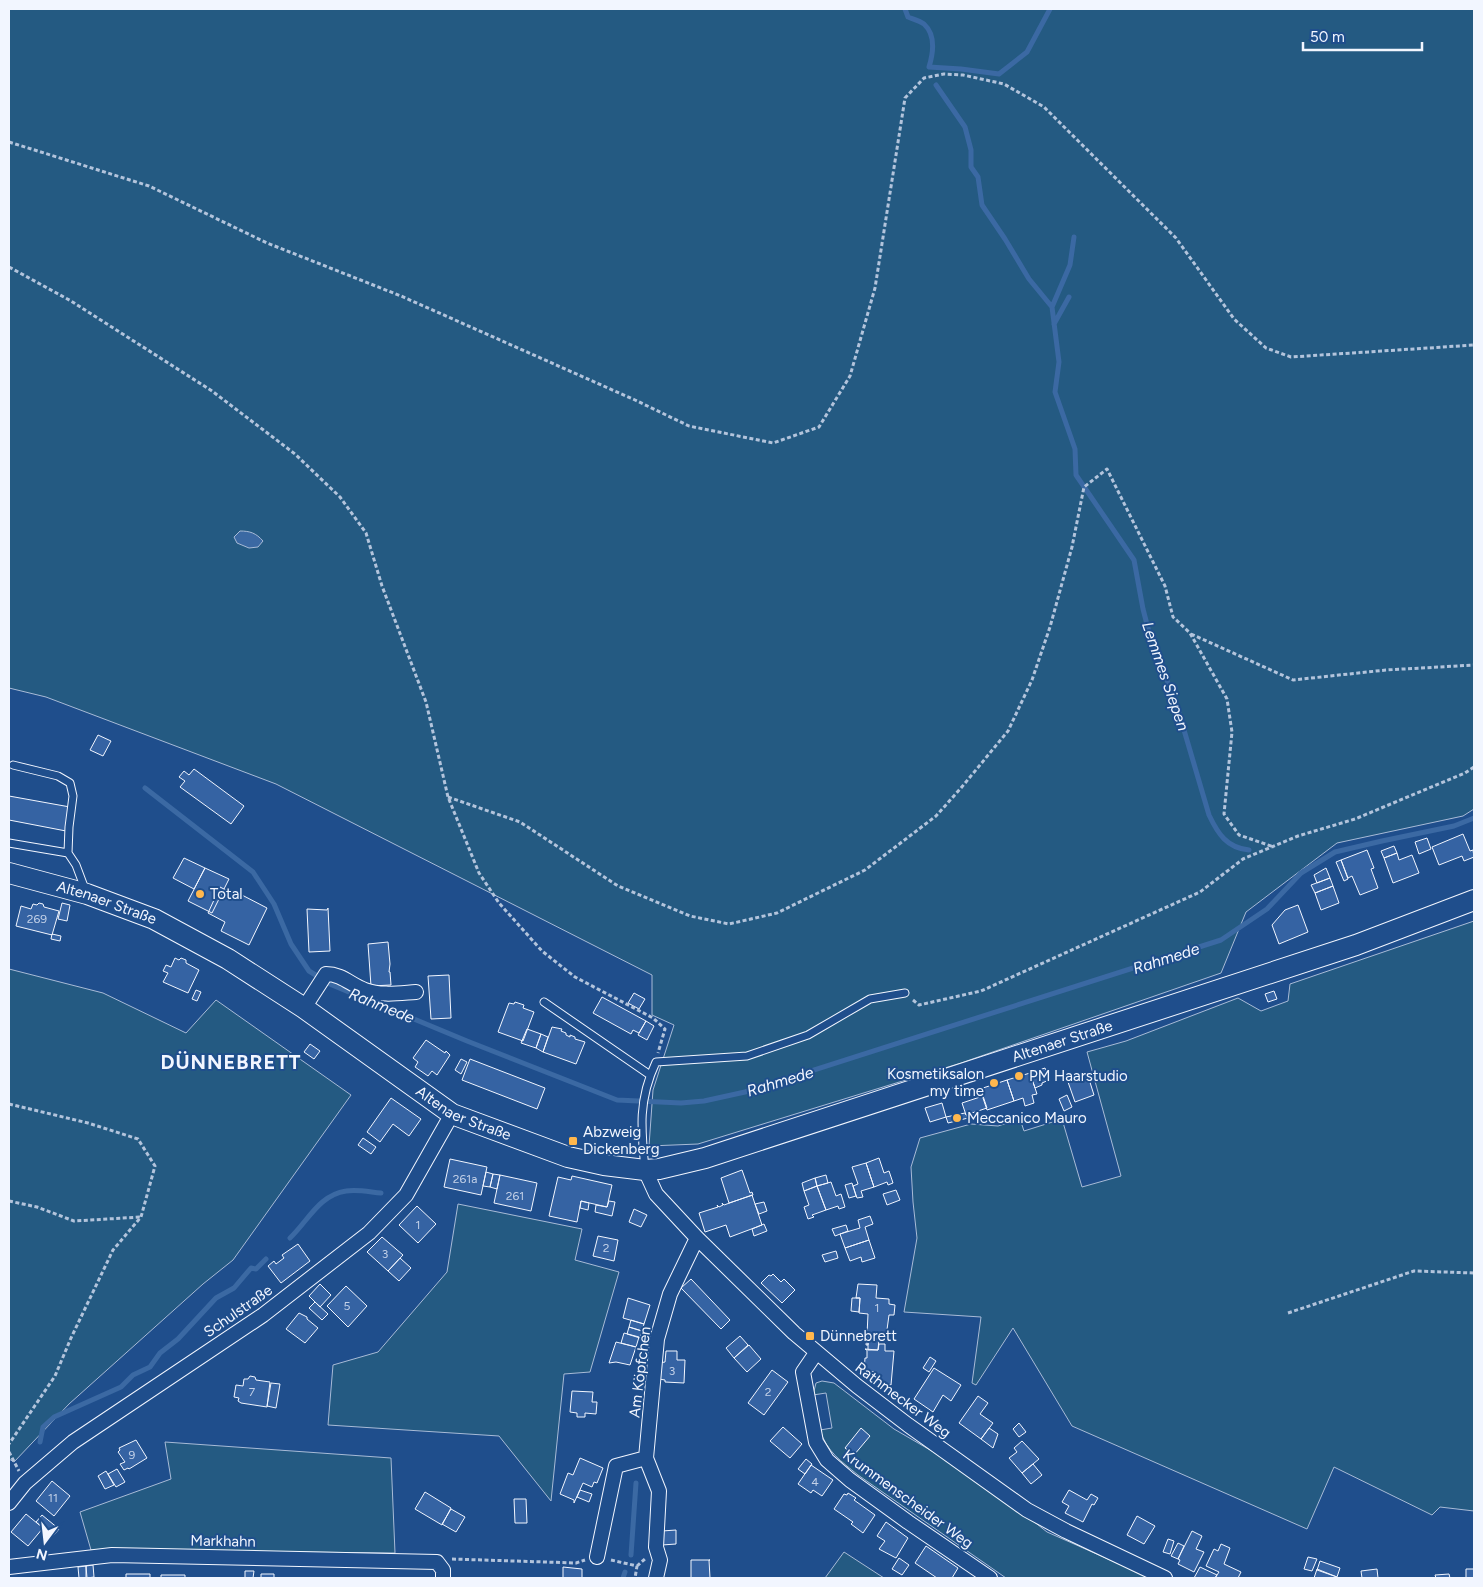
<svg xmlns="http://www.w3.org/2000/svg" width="1483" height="1587" font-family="Figtree,sans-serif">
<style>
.green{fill:#245a82;stroke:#a8bbd7}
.water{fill:#3b69a3;stroke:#a8bbd7}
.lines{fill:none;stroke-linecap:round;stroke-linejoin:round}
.stream{stroke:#3b69a3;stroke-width:5}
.building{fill:#3563a3;stroke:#f2f6ff}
.service-casing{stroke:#f2f6ff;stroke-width:9}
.minor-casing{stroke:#f2f6ff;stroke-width:16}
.secondary-casing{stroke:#f2f6ff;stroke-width:22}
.path{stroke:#b3c4dc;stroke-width:3;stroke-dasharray:4 2.5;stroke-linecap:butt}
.service{stroke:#1f4e8c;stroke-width:7}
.minor{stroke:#1f4e8c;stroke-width:14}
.secondary{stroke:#1f4e8c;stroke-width:20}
.poi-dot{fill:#ffb74d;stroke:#1f4e8c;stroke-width:2}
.labels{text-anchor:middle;stroke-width:4;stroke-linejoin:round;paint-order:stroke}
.number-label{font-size:12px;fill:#c3d1e8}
.poi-label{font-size:15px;fill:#f2f6ff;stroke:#1f4e8c;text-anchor:start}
.street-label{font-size:15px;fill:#f2f6ff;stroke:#1f4e8c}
.water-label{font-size:16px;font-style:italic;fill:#f2f6ff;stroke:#1f4e8c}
.district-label{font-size:20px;font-weight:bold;letter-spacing:1px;fill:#f2f6ff;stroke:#1f4e8c}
</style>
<rect width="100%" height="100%" fill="#1f4e8c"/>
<path class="green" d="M9,9H1474V809L1463,816L1337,843L1246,912L1221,973L961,1063L698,1144L649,1146L653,1090L674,1025L652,1015V975L276,784L46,697L9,688Z
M1474,921V1511L1440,1507L1432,1515L1334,1467L1307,1529L1072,1426L1013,1328L976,1385L972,1383L981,1317L904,1312L917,1238L913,1202L911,1167L920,1138L971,1124L998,1126L1020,1119L1024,1131L1062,1119L1082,1187L1121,1176L1087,1052L1126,1041L1238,998L1261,1011L1288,1001L1290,984Z
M9,969L103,993L186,1033L216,1000L351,1095L233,1260L203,1284L69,1404L14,1462L9,1459Z
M458,1204L582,1229L575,1260L619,1272L590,1372L564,1374L551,1501L499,1436L328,1425L333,1365L378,1352L447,1272Z
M822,1381L834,1383L894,1429L980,1479L1047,1532L1151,1578H1006L858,1475C841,1461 827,1452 820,1430L832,1428L826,1393L813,1395L816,1383Z
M165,1442L391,1458L395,1553L91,1550L80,1512L171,1479Z
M844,1552L884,1578H825Z"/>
<path class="water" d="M240,531C250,531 256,533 263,541L258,547L249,548L237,543L234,537Z"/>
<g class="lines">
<path class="stream" d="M905,9L908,17C913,19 920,21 924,24C936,35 933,54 929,67L961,69L999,74L1027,52L1050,9
M936,85L965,127L971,150V167L978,177L982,205L1005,239L1029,279L1052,307L1059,362L1055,392L1075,449L1076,475L1134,560L1143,609L1149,632L1179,713L1209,815C1218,834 1227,848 1249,850
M1052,307L1070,265L1074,237
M1054,324L1069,297
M145,788L253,872L274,904L291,944L309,971L332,985L467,1041L617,1100L681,1103L704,1101L745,1092L1221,940L1267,909L1301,873L1335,852L1382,841L1454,826L1474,818
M290,1238C308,1221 319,1195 346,1191C357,1189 370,1192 381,1193
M40,1442L43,1427L54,1417L121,1387L133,1375L150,1367L160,1353L178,1339L216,1298L234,1288L251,1268L256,1269L266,1259
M631,1555L636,1483
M623,1578L625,1572"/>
</g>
<path class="building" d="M98,735L111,741L103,756L90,750Z
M194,769L244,806L231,824L180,787L185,781L179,777L184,771L189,775Z
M9,796L70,807L66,831L9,820Z
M1463,834L1470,851L1473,850L1474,857L1464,861L1462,856L1439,865L1432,847Z
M1427,838L1431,849L1419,854L1415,842Z
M1394,846L1397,853L1384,858L1381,851Z
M1367,850L1374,868L1371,869L1378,888L1360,895L1352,876L1348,878L1341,860Z
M1397,853L1399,860L1412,855L1419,873L1393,883L1384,858Z
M184,858L205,868L194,889L173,878Z
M1341,860L1348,879L1344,881L1336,862Z
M205,868L229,879L212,913L188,901Z
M1326,868L1330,878L1317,883L1314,875Z
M1330,878L1333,886L1315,893L1311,885Z
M1333,886L1339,903L1321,910L1315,893Z
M220,887L238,896L240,894L267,908L249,945L221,931L225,922L208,913Z
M39,903L43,904L44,907L59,911L52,935L16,926L21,906L31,909L33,904L37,905Z
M62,903L70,905L67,921L58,919Z
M1298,905L1308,932L1279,944L1272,925L1285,910Z
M328,908L330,951L309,952L307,909L327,910Z
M52,934L61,936L60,941L51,939Z
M388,942L390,964L389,972H390L391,985L371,986L368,944Z
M175,958L179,960L181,958L186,960V963L199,970L188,993L163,982L168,973L163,971L166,965L171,967Z
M449,975L451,1018L431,1019L428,976Z
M196,990L201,992L197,1001L192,999Z
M1274,991L1277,999L1268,1002L1265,994Z
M634,993L645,999L639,1009L628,1003Z
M602,997L646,1021L639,1033L633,1030L631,1034L593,1013Z
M515,1002L524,1005L523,1008L534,1012L523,1041L498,1032L509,1003L514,1004Z
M646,1021L654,1026L647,1040L638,1035Z
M552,1027L562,1029L561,1031L566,1033V1035L570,1037V1035L575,1037V1039L585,1042L576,1064L543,1052Z
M527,1029L541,1034L536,1048L521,1043Z
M541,1034L548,1037L543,1052L536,1048Z
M426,1040L445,1053L446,1051L450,1055L437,1075L432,1071L428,1076L415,1067L418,1062L413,1058Z
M310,1044L320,1051L314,1059L304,1052Z
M461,1059L467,1062L461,1074L455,1070Z
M470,1059L545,1088L537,1109L462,1080Z
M1045,1068L1049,1080L1042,1083V1085L1035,1088L1030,1073Z
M1030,1073L1037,1094L1032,1095L1034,1103L1025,1106L1023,1098L1014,1101L1007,1080Z
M1088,1076L1094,1095L1075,1102L1068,1082Z
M1007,1080L1014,1101L987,1110L980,1089Z
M1067,1095L1072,1107L1064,1111L1059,1099Z
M983,1096L987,1108L966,1115L962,1103Z
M391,1098L421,1119L409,1136L393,1124L380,1142L367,1132Z
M942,1103L946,1117L930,1122L925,1108Z
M965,1113L968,1118L948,1123L946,1117Z
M363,1138L376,1147L371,1154L358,1145Z
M879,1158L884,1173L889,1171L893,1183L888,1185L887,1182L874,1187L866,1163Z
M450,1159L487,1167L481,1195L444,1187Z
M866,1163L874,1187L861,1191L863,1197L857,1198L853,1186L858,1184L852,1167Z
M742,1170L750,1193L752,1192L753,1195L729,1203L721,1178Z
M486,1172L493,1174L490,1187L483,1186Z
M493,1174L500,1175L497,1189L490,1187Z
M500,1175L537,1183L531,1211L494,1203Z
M826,1175L828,1183L817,1186L815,1178Z
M572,1176L612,1185L607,1207L581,1201L577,1222L549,1216L558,1177L571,1180Z
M815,1178L817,1186L804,1191L802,1183Z
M831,1182L836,1196L841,1194L845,1207L839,1209L838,1206L826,1210L817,1186Z
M852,1183L856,1196L849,1198L845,1185Z
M817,1186L826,1210L812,1215L814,1217L808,1219L804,1207L809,1205L804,1191Z
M896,1190L900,1200L887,1205L883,1194Z
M752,1195L762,1225L730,1237L726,1225L705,1232L699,1213L718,1207L717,1205L719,1207L723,1205L722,1203L724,1205Z
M581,1201L589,1203L588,1210L580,1208Z
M609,1201L615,1202L612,1216L595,1212L596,1205L607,1207Z
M764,1202L767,1211L759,1214L755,1204Z
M417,1206L436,1224L418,1243L399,1225Z
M634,1209L647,1215L641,1227L629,1222Z
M870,1216L873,1224L865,1227L869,1240L845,1248L840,1234L860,1228L858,1220Z
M764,1224L767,1231L754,1236L752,1229Z
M846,1225L848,1231L835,1236L832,1229Z
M598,1236L618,1240L614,1261L593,1256Z
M382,1237L403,1255L388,1271L367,1252Z
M869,1240L875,1258L862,1262L861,1257L850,1261L845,1248Z
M298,1244L310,1261L281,1283L268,1266L274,1261L276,1264L284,1258L282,1255Z
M836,1251L838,1258L825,1262L822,1255Z
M400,1258L411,1268L399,1281L388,1271Z
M773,1274L781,1282L784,1279L795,1290L782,1303L761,1283L769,1275L771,1276Z
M691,1279L730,1320L721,1329L681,1288Z
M320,1284L331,1295L320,1307L309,1296Z
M858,1284L877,1285L876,1298L889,1299V1304L895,1305L894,1315H889L886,1337L867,1335L868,1314L859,1313L860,1298H856Z
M346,1286L367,1306L348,1327L327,1306Z
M628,1298L650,1305L644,1324L623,1318Z
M852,1298H860L859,1312L851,1311Z
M315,1302L328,1314L322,1320L309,1308Z
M299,1313L307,1317V1319L318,1328L305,1343L286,1329Z
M631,1320L644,1324L642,1331L629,1327Z
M629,1327L642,1331L640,1338L627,1334Z
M624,1333L639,1337L636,1347L621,1343Z
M867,1335L879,1336V1339L868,1338V1345H866Z
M740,1336L748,1345L734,1358L726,1348Z
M868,1338L879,1339L878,1350H868Z
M616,1342L636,1347L630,1365L616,1362L609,1363Z
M879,1344H885V1351H894L891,1385L882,1384L875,1380L876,1372L864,1371L865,1358H867V1350L865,1349L878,1350Z
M749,1345L761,1359L747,1372L734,1358Z
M666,1351H677V1360H685L684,1383L665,1382V1380L659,1379V1363L665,1362Z
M930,1357L936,1361L929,1372L923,1368Z
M934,1368L961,1385L951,1401L943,1395L933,1412L914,1399Z
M772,1370L788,1382L764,1415L748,1403Z
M250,1376L255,1377L256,1380L270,1382L267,1407L241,1403L238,1401L239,1398L234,1397L236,1385L243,1386L244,1379H248Z
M271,1383L280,1384L276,1408L267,1406Z
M572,1391L593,1392L592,1402H597L596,1414L585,1413V1417H577V1413L570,1412Z
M978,1396L988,1403L980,1414L993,1423L981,1439L959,1423Z
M1019,1423L1026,1432L1019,1437L1013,1429Z
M783,1427L802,1444L790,1458L770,1441Z
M861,1428L870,1436L854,1455L845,1448Z
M989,1428L998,1434L993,1448L981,1439Z
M136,1440L147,1458L129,1469L128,1468L124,1470L120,1464L125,1462L118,1452L120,1450L119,1448Z
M1022,1441L1039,1459L1022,1473L1009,1458L1017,1452L1014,1448Z
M580,1458L603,1468L597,1483L594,1482L592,1487L583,1483L574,1503V1500L560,1494L568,1473L573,1475Z
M806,1459L812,1464L805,1474L798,1469Z
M1033,1464L1042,1475L1031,1484L1022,1473Z
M811,1465L833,1480L822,1496L813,1490L811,1493L798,1484Z
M117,1469L125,1482L116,1487L108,1474Z
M106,1471L114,1485L105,1489L98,1476Z
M52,1481L70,1496L54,1516L36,1501Z
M580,1490L592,1494L589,1502L577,1497Z
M1069,1490L1087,1500L1091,1494L1098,1498L1094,1505L1092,1504L1083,1522L1065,1513L1069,1506L1062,1502Z
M425,1492L451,1508L442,1525L415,1509Z
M848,1493L856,1498L854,1500L875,1515L863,1533L851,1524L853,1522L834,1509L844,1494L847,1495Z
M514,1499H526L527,1523H515Z
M451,1509L465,1517L456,1532L442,1524Z
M26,1514L43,1528L28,1546L11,1532Z
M42,1515L59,1529L53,1536L36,1522Z
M1137,1516L1155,1526L1144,1544L1127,1535Z
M886,1522L908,1538L896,1558L879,1549L885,1541L877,1536Z
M676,1530V1544L662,1545V1531Z
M1192,1531L1202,1536L1196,1549L1204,1552L1194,1572L1178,1564L1180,1560L1178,1559Z
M1168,1539L1174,1541L1170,1554L1163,1552Z
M1178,1543L1184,1546L1178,1559L1171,1556Z
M1221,1544L1230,1548L1224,1564L1241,1572L1238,1578H1215L1219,1572L1206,1566L1214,1549L1218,1551Z
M926,1546L958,1568L952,1578H937L915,1563Z
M1308,1557L1317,1559L1312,1571L1304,1569Z
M899,1558L909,1565L902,1575L892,1569Z
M691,1560H710H709L710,1578H691Z
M1320,1561L1340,1568L1337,1577L1317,1570Z
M93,1565L94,1577L87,1578L86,1566Z
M86,1566V1578H79L78,1567Z
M563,1567L582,1569V1578H563Z
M1200,1567L1217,1575L1215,1578H1194Z
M1317,1569L1337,1577L1336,1578H1314Z
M1377,1569L1378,1578H1362L1361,1571Z
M1466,1569H1474V1578H1466Z
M245,1571H254L253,1578H245Z
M126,1574H150V1578H126Z
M261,1574H274V1578H285H261Z
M1449,1574L1450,1578H1436L1435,1575Z
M161,1575H185V1578H161Z"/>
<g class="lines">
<defs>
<path id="service" d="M13,765L58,776L70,783L73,796L69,827L68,853L76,865L85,889
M9,843L68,853
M544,1002L650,1075
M645,1169C641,1129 638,1100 656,1062L747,1056L808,1035L870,999L905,993"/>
<path id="minor" d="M304,1008L326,974C342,974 351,985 365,990C381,996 400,993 416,992
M645,1170L656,1194L697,1238L794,1333L857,1386L908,1425L1027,1510L1066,1531L1165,1578
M816,1353L803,1372L816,1442L827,1460L850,1480L908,1522L990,1578
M9,1503L25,1483L73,1442L263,1315L369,1233L406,1195L452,1114
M597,1557L616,1466L646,1458
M9,1567L112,1555L437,1562L443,1570V1578
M656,1578L660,1560L656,1547L659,1491L646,1458L657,1339L670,1294L697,1238"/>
<g id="secondary">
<path id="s1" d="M9,873L87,894L154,919L228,959L304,1008L452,1114L568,1157L604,1165L645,1170L659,1169L705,1158L1356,945L1474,900"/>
</g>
</defs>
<use href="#service" class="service-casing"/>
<use href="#minor" class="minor-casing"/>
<use href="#secondary" class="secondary-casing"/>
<path class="path" d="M9,142L149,186L267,243L401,296L635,400L689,426L773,443L819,427L850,376L875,288L905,98L924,78L944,74L963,75L1004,84L1044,107L1176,238L1234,319L1266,348L1291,357L1474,345
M9,267L71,301L212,391L295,454L340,497L366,533L382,586L426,702L448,797L479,873L499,903L542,951L575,977L653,1018L665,1029L658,1053
M1191,634L1293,680L1386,670L1474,665
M448,797L520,822L618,886L690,916L729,924L777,913L865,870L936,816L961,788L1008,731L1032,680L1050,627L1072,547L1084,487L1107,469L1165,586L1173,617L1190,633L1227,699L1232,732L1224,814L1239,835L1274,847
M913,1000L919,1005L981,991L1200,892L1243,859L1298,836L1355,819L1465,773L1474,767
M9,1104L88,1123L138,1139L155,1166L141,1217L113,1250L71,1338L55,1376L9,1444
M9,1201L37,1207L74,1221L141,1217
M1288,1313L1414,1271L1474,1273
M9,1452L19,1471
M452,1559L576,1563L585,1560
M611,1560L637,1566L635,1578
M637,1566L646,1558"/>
<use href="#service" class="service"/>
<use href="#minor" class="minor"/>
<use href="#secondary" class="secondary"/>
</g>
<g class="poi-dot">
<circle cx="200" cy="894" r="5"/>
<circle cx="1019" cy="1076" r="5"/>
<circle cx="994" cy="1083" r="5"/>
<circle cx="957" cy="1118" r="5"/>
<rect x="568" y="1136" width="10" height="10" rx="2.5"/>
<rect x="805" y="1331" width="10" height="10" rx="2.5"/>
</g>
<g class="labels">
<g class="number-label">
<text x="37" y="923">269</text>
<text x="465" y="1183">261a</text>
<text x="515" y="1200">261</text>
<text x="418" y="1229">1</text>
<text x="606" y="1252">2</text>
<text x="385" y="1258">3</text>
<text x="347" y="1310">5</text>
<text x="877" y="1312">1</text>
<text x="672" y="1375">3</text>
<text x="252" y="1396">7</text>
<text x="768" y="1396">2</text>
<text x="132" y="1459">9</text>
<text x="815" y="1486">4</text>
<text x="53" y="1502">11</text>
</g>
<g class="poi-label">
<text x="210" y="899">Total</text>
<text x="984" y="1079" text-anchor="end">Kosmetiksalon<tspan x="984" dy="17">my time</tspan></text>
<text x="1029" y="1081">PM Haarstudio</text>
<text x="967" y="1123">Meccanico Mauro</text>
<text x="583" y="1137">Abzweig<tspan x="583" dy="17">Dickenberg</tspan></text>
<text x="820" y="1341">Dünnebrett</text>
</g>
<g class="street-label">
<text dy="5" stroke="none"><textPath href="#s1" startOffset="102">Altenaer Straße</textPath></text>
<text dy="5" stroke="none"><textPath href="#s1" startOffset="1148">Altenaer Straße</textPath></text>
<text dy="5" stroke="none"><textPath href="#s1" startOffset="519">Altenaer Straße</textPath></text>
<text transform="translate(238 1311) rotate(-35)" y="5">Schulstraße</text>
<text transform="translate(640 1372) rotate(-83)" y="5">Am Köpfchen</text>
<text transform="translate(903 1400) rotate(37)" y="5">Rathmecker Weg</text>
<text transform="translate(908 1499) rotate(36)" y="5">Krummenscheider Weg</text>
<text transform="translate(223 1541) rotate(1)" y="5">Markhahn</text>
</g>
<g class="water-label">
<text transform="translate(1166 676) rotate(71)" y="6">Lemmes Siepen</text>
<text transform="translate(1166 958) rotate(-18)" y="6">Rahmede</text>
<text transform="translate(382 1005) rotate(22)" y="6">Rahmede</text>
<text transform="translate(780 1081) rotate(-17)" y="6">Rahmede</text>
</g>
<g class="district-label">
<text x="231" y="1069">DÜNNEBRETT</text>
</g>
</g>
<rect width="1483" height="1587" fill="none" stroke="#f2f6ff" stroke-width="20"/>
<g transform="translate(45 1542) rotate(195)" stroke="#1f4e8c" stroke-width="4" paint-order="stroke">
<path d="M0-4L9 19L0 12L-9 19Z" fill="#f2f6ff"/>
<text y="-8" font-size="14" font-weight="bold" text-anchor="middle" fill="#f2f6ff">N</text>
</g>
<path d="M1303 42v8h119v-8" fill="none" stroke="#f2f6ff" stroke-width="2.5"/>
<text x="1310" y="42" font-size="15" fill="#f2f6ff" stroke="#1f4e8c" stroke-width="4" paint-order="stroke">50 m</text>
</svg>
